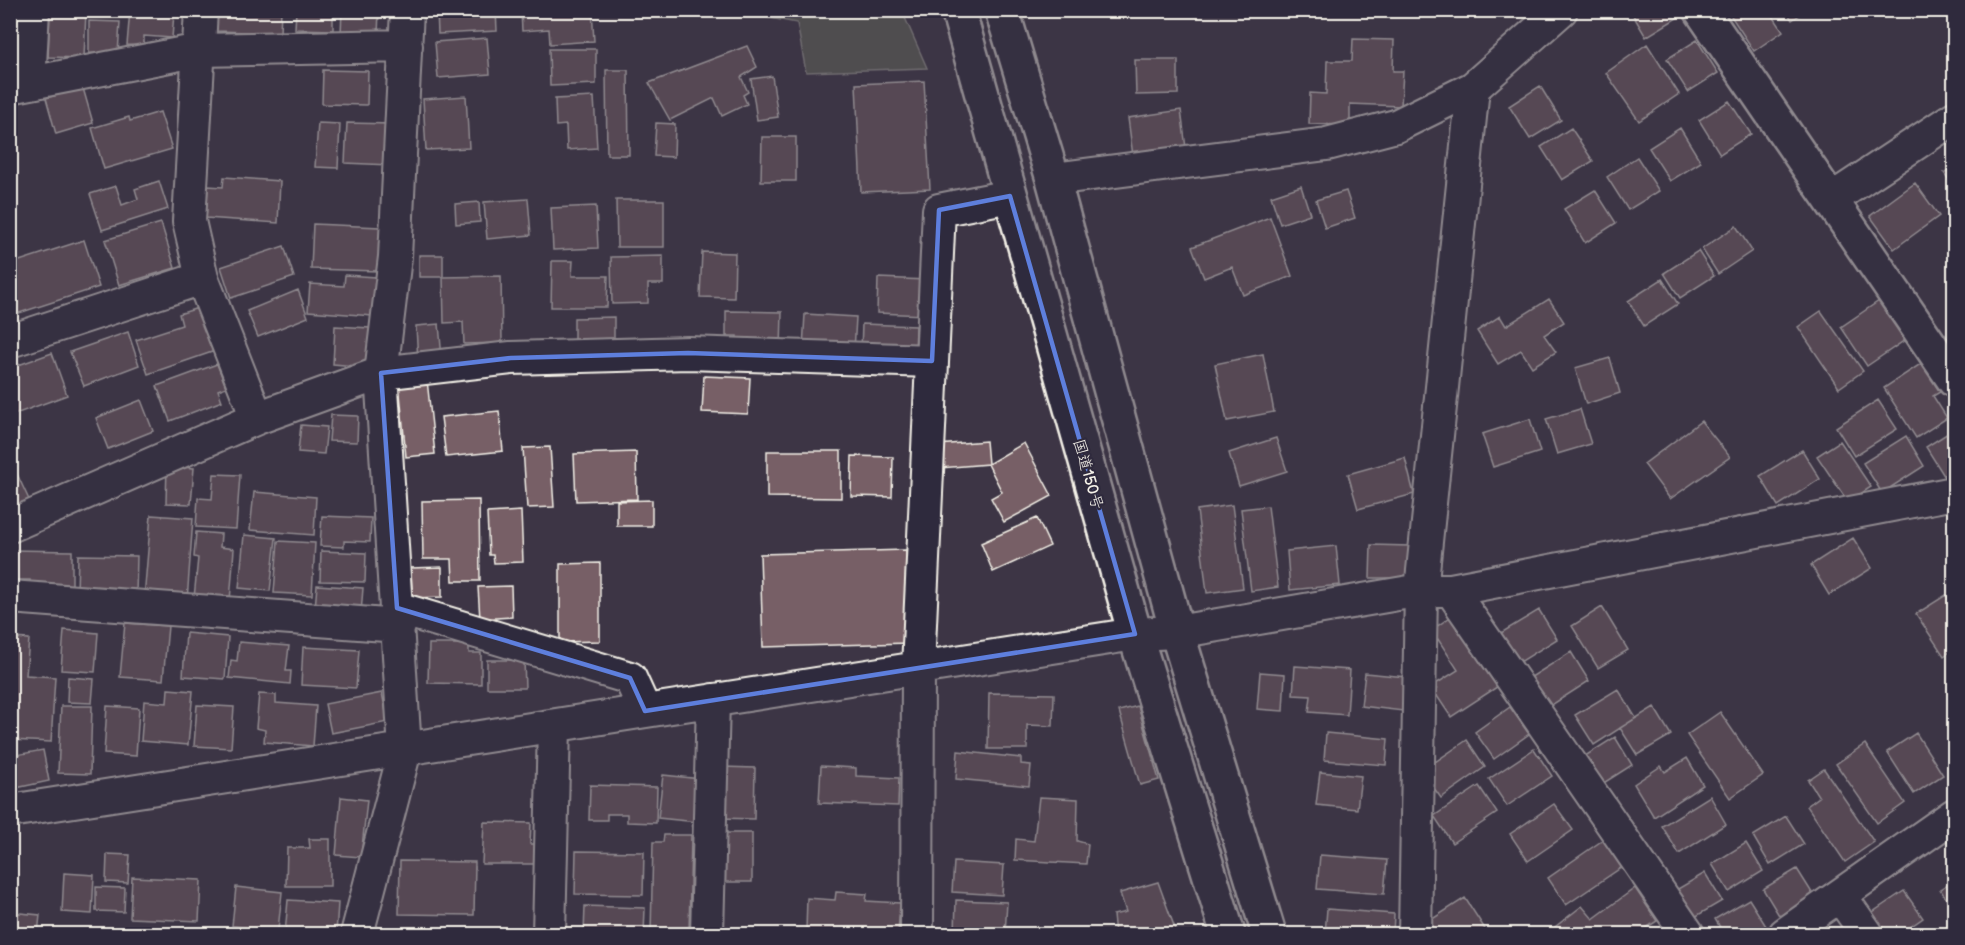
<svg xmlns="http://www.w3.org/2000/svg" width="1965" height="945" font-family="'Balsamiq Sans','Klee One',sans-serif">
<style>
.green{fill:#666a5c;stroke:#adaea2;stroke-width:1.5}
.building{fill:#775f66;stroke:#f4f1e8;stroke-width:1.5}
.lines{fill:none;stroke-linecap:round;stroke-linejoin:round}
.street-casing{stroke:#f4f1e8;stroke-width:36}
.secondary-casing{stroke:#f4f1e8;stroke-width:38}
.highway-casing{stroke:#f4f1e8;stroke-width:38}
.street{stroke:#2f2a3d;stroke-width:32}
.secondary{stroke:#2f2a3d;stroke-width:33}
.highway{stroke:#2f2a3d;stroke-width:33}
.marked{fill:none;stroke:#5e7fdd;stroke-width:4.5;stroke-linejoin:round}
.labels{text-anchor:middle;stroke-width:4.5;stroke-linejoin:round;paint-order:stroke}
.street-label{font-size:16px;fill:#f4f1e8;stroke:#2f2a3d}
</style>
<rect width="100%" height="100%" fill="#3d3545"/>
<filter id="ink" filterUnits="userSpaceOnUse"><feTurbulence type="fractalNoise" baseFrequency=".0167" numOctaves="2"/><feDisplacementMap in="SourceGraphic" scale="12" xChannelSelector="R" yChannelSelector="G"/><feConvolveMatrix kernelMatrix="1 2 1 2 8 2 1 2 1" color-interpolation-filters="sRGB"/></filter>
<g filter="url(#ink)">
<path class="green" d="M733,11H902L927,68L806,72L797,23Z"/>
<path class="building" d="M50,10H86L84,58L48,57Z
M130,10L174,13L172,38L144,36V46L127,45Z
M217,10H281L280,33L216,31Z
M296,10H333V30L295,29Z
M342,10H379L378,35L341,34Z
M437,10H496L497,31L438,34Z
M521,10H592L594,41L550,44L549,29L522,31Z
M1630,10H1673L1677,18L1646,37Z
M1739,10H1769L1783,31L1754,51L1731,16Z
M1786,10H1807L1792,20Z
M89,21L120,22L118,54L89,53Z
M487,38L490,74L438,78L435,42Z
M1353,39L1394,40L1393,71H1403L1401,106L1350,104V125L1309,124L1310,93L1326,94L1327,61H1352Z
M1697,40L1718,73L1688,92L1667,59Z
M1647,44L1679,94L1639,121L1606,73Z
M747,46L757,67L741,77L748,92L743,95L747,104L722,116L714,98L670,120L649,83Z
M549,49H596V84L550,86Z
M1135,60H1178V94L1136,95Z
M323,70L368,71L367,105L322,104Z
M606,70H628L629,155H607Z
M772,76L778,117L757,120L751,79Z
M924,81L930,189L861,192L856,84Z
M1540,86L1561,120L1530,139L1509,106Z
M83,88L93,123L56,134L46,98Z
M466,96L469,148L426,150L423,99Z
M594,97L597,148L567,150L566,125L556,126L555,99Z
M1729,101L1751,134L1720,154L1699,120Z
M1181,110L1186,148L1133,156L1128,118Z
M160,112L172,149L104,169L92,128L129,117L130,121Z
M318,123L340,124L338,168L315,167Z
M347,123L392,124L390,165L345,163Z
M656,123L675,124L674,157L654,156Z
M1571,128L1593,161L1562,180L1541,147Z
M1680,128L1701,162L1670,181L1649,148Z
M762,137H796V181H761Z
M1637,157L1659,191L1628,210L1607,177Z
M1954,165V187L1944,173Z
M224,177L280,181L278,223L206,218L208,186L223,187Z
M159,181L168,209L102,230L90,194L116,186L122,205L138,199L135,189Z
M1915,183L1939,216L1894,249L1870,216Z
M1301,186L1310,214L1280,224L1271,196Z
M1595,190L1616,223L1585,243L1564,209Z
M1346,191L1355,218L1325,228L1316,200Z
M528,199L531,235L487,239L484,202Z
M616,200H664V247H617Z
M479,202L480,222L456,224L455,204Z
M596,206L598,248L553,250L551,208Z
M1270,217L1292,276L1243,295L1232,267L1204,278L1192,247Z
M161,223L175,268L119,285L105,240Z
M313,224L380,227L378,271L311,269Z
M1736,226L1752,251L1718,274L1702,249Z
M84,240L99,287L10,316V264Z
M284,246L294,277L231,298L221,267Z
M1698,251L1714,276L1680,298L1664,273Z
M702,252L735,253L734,298L700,297Z
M419,255H443V277H419Z
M663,256V284H648V303L612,304L611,257Z
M552,261H573L572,276H608L607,307H551Z
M345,275L376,277L373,316L308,311L310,284L344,286Z
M501,276L502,343L464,344L463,322L444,323L443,277Z
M878,278L927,280L926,315L877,313Z
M1662,279L1678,304L1644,326L1628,301Z
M298,290L308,317L258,337L247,311Z
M1549,299L1564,322L1544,335L1556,352L1532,367L1521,350L1498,364L1477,331L1500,316L1506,326Z
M1879,301L1905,340L1867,366L1841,327Z
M201,307L215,351L148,374L136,340L182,325L179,314Z
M726,311L782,312L781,349L736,348L737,336H726Z
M1821,311L1863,371L1839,388L1798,327Z
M805,314L856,317L854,351L803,348Z
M614,317V345L574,346V318Z
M439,324L442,359L418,361L416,326Z
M862,324L916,326L915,354L861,352Z
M335,326L370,328L367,367L333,364Z
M128,332L139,365L84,386L70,352Z
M52,353L67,395L10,416V368Z
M1263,354L1274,412L1227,421L1215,364Z
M1610,358L1620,393L1586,404L1575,368Z
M1922,363L1940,392L1933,396L1947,418L1916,438L1884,388Z
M217,364L226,387L218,390L222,401L170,421L157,386Z
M704,376L750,378L748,414L702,412Z
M427,380L435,454L406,457L399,383Z
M141,400L153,431L108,449L96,418Z
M1878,400L1897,429L1854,456L1836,427Z
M1580,409L1591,444L1557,454L1546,419Z
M499,411L503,451L446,457L441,417Z
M331,415L358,416L357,442L329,441Z
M1530,419L1540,452L1493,467L1482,434Z
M1701,421L1730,457L1670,499L1644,464Z
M301,425L327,427L324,454L298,452Z
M1953,430L1954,433L1953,490L1926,447Z
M1906,436L1924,466L1882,493L1863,463Z
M1276,438L1287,471L1239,486L1229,453Z
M986,441L988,464L940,468L938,445Z
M1840,441L1871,487L1848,502L1817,456Z
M1024,443L1052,496L1004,522L991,498L1002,492L988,464Z
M550,447L554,507L527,508L523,448Z
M1802,450L1820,479L1778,506L1760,476Z
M767,451H841V498L767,497Z
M636,452L637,499L576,501L574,454Z
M852,456L893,457L892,497L851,496Z
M1405,458L1414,494L1358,509L1348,474Z
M11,461L31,504L10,513V462Z
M167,466L194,468L191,504L166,503Z
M214,474L240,475L236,529L196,527L198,498L212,499Z
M254,492L316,497L314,535L250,530Z
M479,500L480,581H453L452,559H423L422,501Z
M652,500V526H617V501Z
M1232,505L1243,588L1207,593L1197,510Z
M1268,506L1278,587L1251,591L1241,509Z
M521,511L523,562L494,563L493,555H489L487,513Z
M151,515L193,518L187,601L144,598Z
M322,516L371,518L370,542L344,541V547L320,546Z
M1037,518L1050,546L993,572L981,543Z
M196,532L221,534L220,547L234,549L230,601L194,598L198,558L194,557Z
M244,535L276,538L270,591L239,588Z
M1853,538L1872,568L1829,595L1811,565Z
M278,541L315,543L312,595L274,593Z
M1371,545L1410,546V578H1370Z
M1336,546L1340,585L1290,590L1287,551Z
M10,550L72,551V593H30V580H10Z
M906,550L909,643L763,647L760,554Z
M321,551L366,553L365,582L320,581Z
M78,555L137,556L136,595L77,594Z
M600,563V641L560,642V564Z
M442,567V597L412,598L411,568Z
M317,585L363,588L361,613L315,609Z
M511,586L512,617L480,619L478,587Z
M1946,595L1954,609V649L1944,656L1916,614Z
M1602,607L1628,650L1598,668L1572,626Z
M1539,610L1557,639L1515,665L1496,636Z
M1453,615L1500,685L1451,717L1431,687L1458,670L1432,630Z
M125,623L168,626L163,680L120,677Z
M64,630L98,633L95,672L61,670Z
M186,633L228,637L225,679L183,676Z
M10,638L29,639L26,675L55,677L51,742L10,740Z
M239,642L289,646L286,671H291L290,684L229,678L231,660L237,661Z
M429,644H469V653H481V684L428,683Z
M303,647L359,650L356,688L301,685Z
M1571,652L1589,681L1547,708L1528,679Z
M487,660H524L525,688H487Z
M1295,666L1350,670L1347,715L1309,712L1311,696L1293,695Z
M1260,672L1285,674L1283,711L1257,709Z
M1365,673L1406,677L1403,711L1361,706Z
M68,677L94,679L92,703L67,702Z
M168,689L193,691L188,745L141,741L144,701L167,703Z
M1618,689L1636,718L1594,745L1575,715Z
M382,693L388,722L331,733L325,704Z
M989,693L1054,694L1053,726L1027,725V749H988Z
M259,694L276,695V703L316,706L313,746L264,742L265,730L256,728Z
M197,705L234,707L231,748L194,746Z
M61,706H92L90,774L58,773Z
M107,706L139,708L136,756L104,754Z
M1138,706L1159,780L1140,785L1119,711Z
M1510,707L1529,734L1494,759L1475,732Z
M1654,707L1671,735L1637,755L1620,728Z
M1720,712L1763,775L1730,798L1687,735Z
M1326,733L1388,739L1386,765L1324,760Z
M1916,733L1943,775L1914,794L1887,752Z
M1615,737L1632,765L1599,786L1582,758Z
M1467,740L1485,767L1441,798L1422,771Z
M1865,744L1905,803L1877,823L1836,764Z
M1534,749L1552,776L1507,806L1489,779Z
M43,750L49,781L11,789L10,756Z
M958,751L1021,758V764L1031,765L1029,786L956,779Z
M1687,758L1703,785L1654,817L1634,784L1661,766L1665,772Z
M821,766L856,768V776L899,778L898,806L819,803Z
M722,767L755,768L754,819L721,818Z
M1824,769L1874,842L1845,862L1807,806L1819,797L1808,780Z
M1320,772L1361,776L1357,809L1316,805Z
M663,775L701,779L697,822L658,818Z
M590,785L657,787L656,823L627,822V814H607V820H589Z
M1479,786L1497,813L1452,843L1434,816Z
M1710,796L1726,824L1679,854L1662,826Z
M341,797L367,800L361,857L336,855Z
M1039,797L1078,799L1077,841L1088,844L1086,864L1015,860L1016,839L1034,841Z
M1554,804L1573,830L1528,861L1510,834Z
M1786,816L1804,844L1770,865L1753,836Z
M484,822L531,823L530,844H540L539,864H482Z
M722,833H752V882H722Z
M664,835H691L689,934H651L653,842H663Z
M309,839H330V886H286L287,848H310Z
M1603,840L1622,867L1566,905L1548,878Z
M1746,843L1763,871L1729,892L1712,864Z
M576,851L644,852L643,895L575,894Z
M107,854L130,855L128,883L106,882Z
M1320,855L1387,860L1384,894L1317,889Z
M400,861L475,862L474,915L399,914Z
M954,862L1004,865L1002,895L952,892Z
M1797,869L1814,896L1780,917L1763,889Z
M64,873L94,875L92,914L62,912Z
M1705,873L1722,901L1688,921L1671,893Z
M132,877L201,880L199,921L130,918Z
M1954,880V911L1940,889Z
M1158,882L1177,934H1115L1113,915L1126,912L1120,893Z
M96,887L125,888L124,912L96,911Z
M236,887L282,892L278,930L232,926Z
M1635,888L1657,921L1637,934H1560L1555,927L1582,906L1593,919Z
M1904,891L1923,918L1900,934H1875L1864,918Z
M836,892L867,894L866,901L900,903L898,934L806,931L807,898L835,900Z
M1465,898L1485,929L1477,934H1429L1423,925Z
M1749,899L1766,926L1753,934H1724L1715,919Z
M288,900L338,903L336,934H285Z
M956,900L1007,902L1005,934L955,932Z
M585,906L645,908L644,934H584Z
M1327,909L1394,914L1393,934H1325Z
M10,912L40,915L38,934H10Z
M1941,928L1946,934H1931Z"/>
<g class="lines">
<defs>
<path id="street" d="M201,10L189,221L202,278L257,418
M29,83L33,10
M10,87L200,50L406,46
M1053,179L1327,144L1396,126L1473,88L1561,10
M1832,199L1954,118
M10,341L202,278
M10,526L257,418L381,373L511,358L688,353L932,361
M1451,590L1688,934
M10,597L399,626
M397,608L630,678L645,711
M10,811L1135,634L1177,632L1421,590H1451L1954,493
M1841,897L1867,934
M357,934L405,750L381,373L395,257L407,10
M549,934L554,726
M707,934L713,700
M917,934L918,668L939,210L1010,196
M1415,934L1421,590L1473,88
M1785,934L1954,815"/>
<path id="secondary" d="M1701,10L1954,380"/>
<path id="highway" d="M958,10L1135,634L1228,934
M1002,10L1053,179L1177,632L1269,934"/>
</defs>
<use href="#street" class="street-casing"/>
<use href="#secondary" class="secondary-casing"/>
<use href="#highway" class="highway-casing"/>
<use href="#street" class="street"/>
<use href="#secondary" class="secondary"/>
<use href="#highway" class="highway"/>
</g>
</g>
<path d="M0 0H1965V945H0ZM1010,196L1135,634L645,711L630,678L397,608L381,373L511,358L688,353L932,361L939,210Z" fill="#3d3545" fill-opacity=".55" fill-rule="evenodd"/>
<path class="marked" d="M1010,196L1135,634L645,711L630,678L397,608L381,373L511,358L688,353L932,361L939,210Z"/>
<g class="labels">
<g class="street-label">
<text transform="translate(1089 474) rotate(74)" y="6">国道150号</text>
</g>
</g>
<rect width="1965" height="945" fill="none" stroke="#2f2a3d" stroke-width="36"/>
<rect x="18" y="18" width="1929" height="909" fill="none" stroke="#f4f1e8" stroke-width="2" filter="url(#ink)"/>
</svg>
